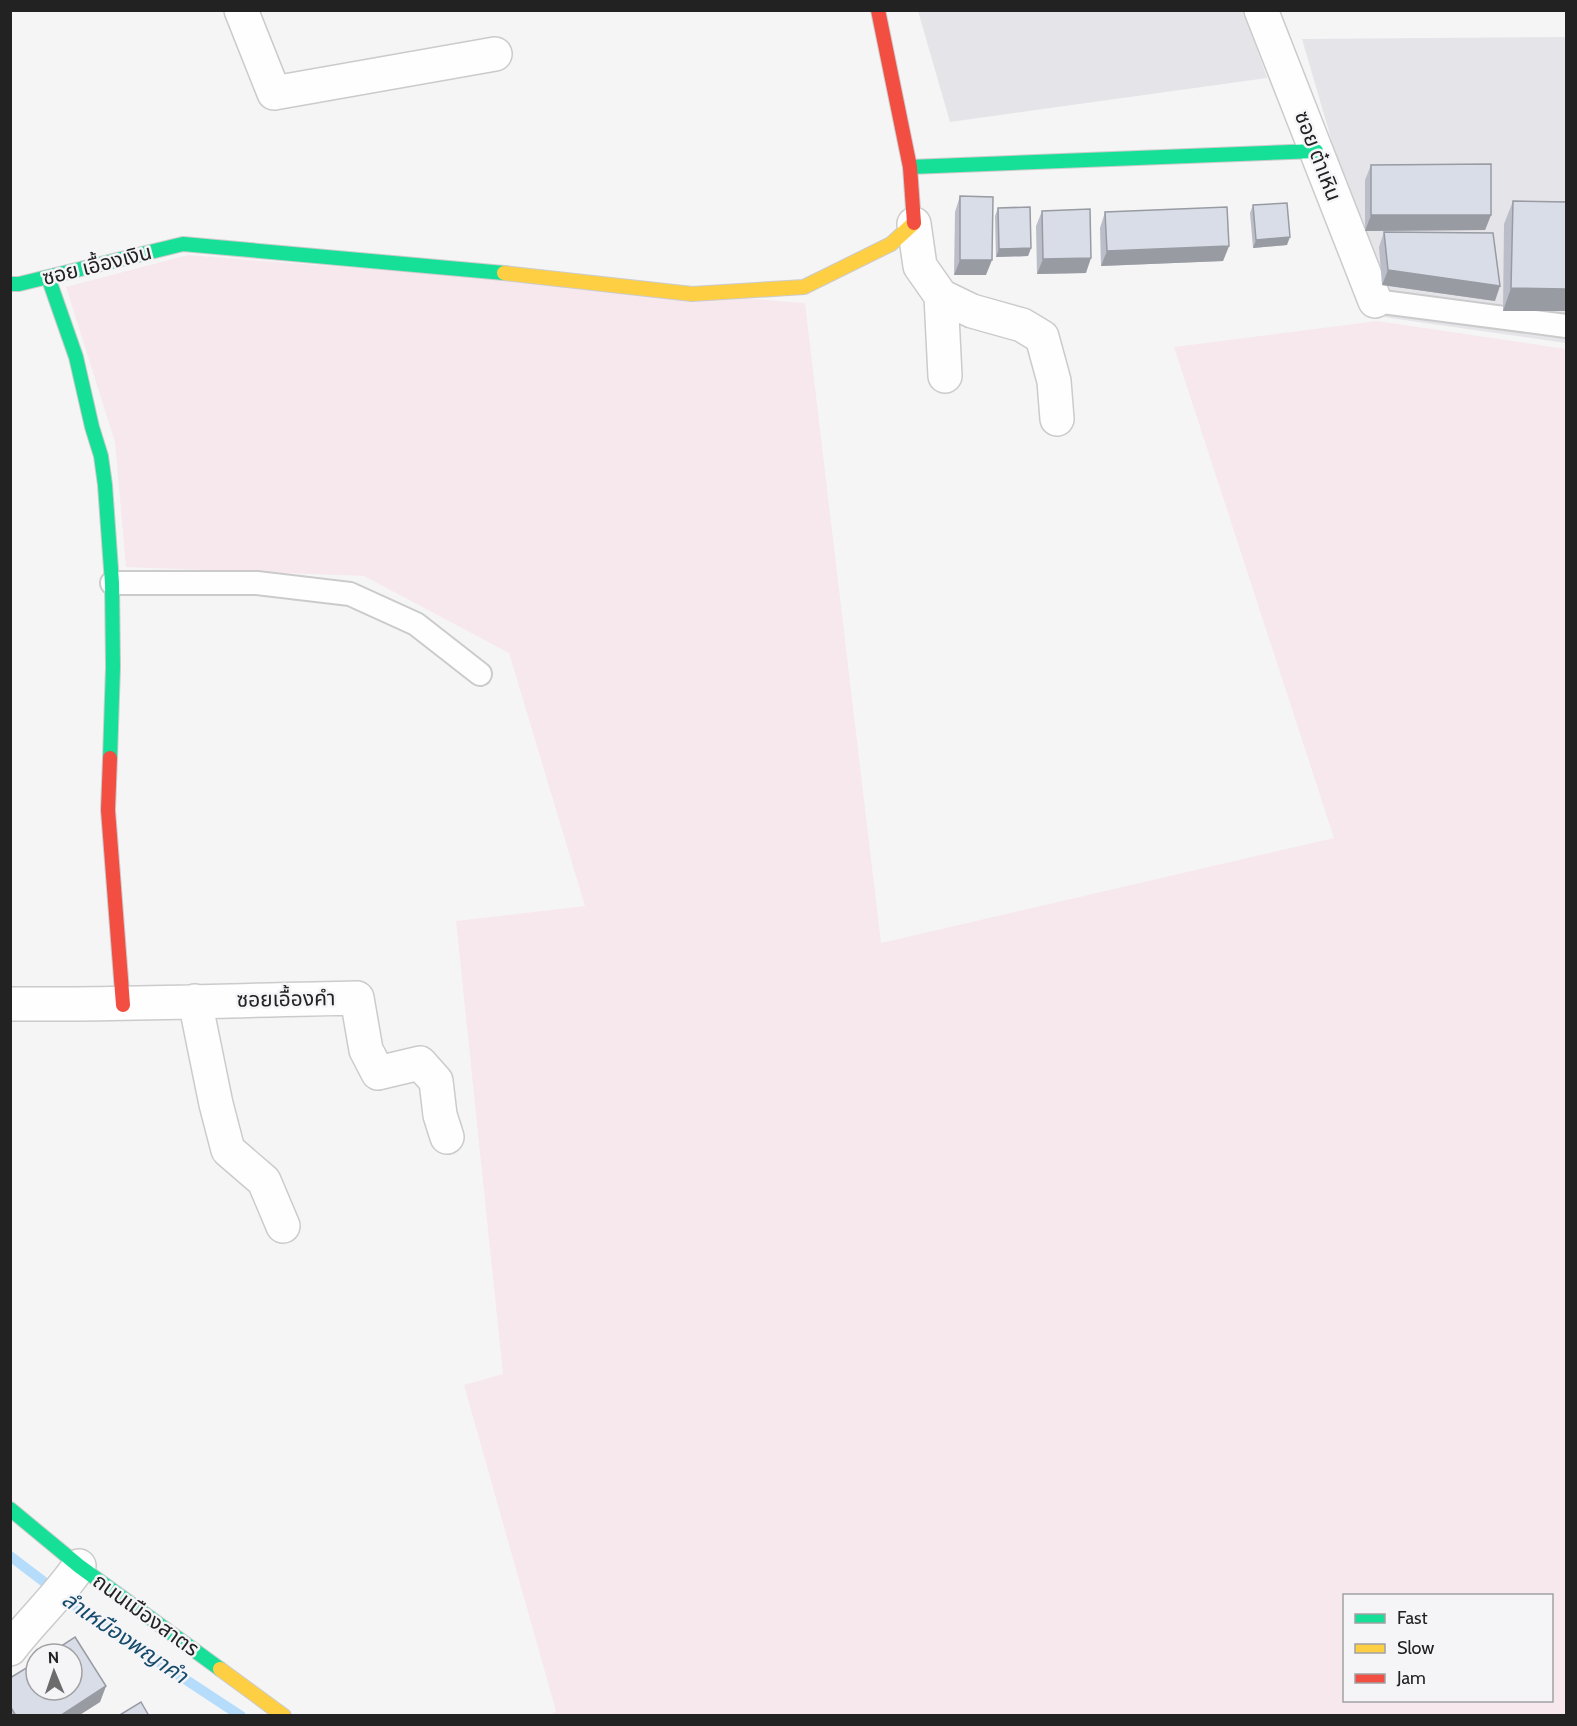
<svg xmlns="http://www.w3.org/2000/svg" width="1577" height="1726" font-family="Cabin,'Noto Sans Thai',sans-serif">
<style>
.built{fill:#e5e4e8}
.green{fill:#f7e8ee;fill-rule:evenodd}
.lines{fill:none;stroke-linecap:round;stroke-linejoin:round}
.stream{stroke:#b5dcfa;stroke-width:10}
.lane-casing{stroke:#cbcbcc;stroke-width:26}
.street-casing{stroke:#cbcbcc;stroke-width:36}
.fast-casing{stroke:#cbcbcc;stroke-width:16}
.slow-casing{stroke:#cbcbcc;stroke-width:16}
.jam-casing{stroke:#cbcbcc;stroke-width:16}
.lane{stroke:#fefefe;stroke-width:22}
.street{stroke:#fefefe;stroke-width:33}
.fast{stroke:#16e098;stroke-width:14}
.slow{stroke:#ffcf43;stroke-width:14}
.jam{stroke:#f24e42;stroke-width:14}
.wall{fill:#bbbec8}
.shaded-wall{fill:#989ba2}
.building{fill:#d9dde8;stroke:#989ba2;stroke-width:1.5}
.labels{text-anchor:middle;stroke-width:5;stroke-linejoin:round;paint-order:stroke}
.street-label{font-size:21px;fill:#222223;stroke:#f5f4f7}
.water-label{font-size:22px;font-style:italic;fill:#144a6c;stroke:#f5f4f7}
</style>
<rect width="100%" height="100%" fill="#f5f5f6"/>
<path class="built" d="M918,11H1244L1267,78L950,122Z
M1566,37V343L1383,317L1302,39Z"/>
<path class="green" d="M188,255L805,303L881,943L1334,838L1174,347L1377,321L1566,349V1715H549L556,1711L464,1385L503,1374L456,921L585,906L509,653L364,576L126,567L115,442L66,287ZM1344,1596H1552V1700H1344Z"/>
<g class="lines">
<path class="stream" d="M10,1556L89,1616L241,1716"/>
<defs>
<path id="lane" d="M1375,301L1566,326
M112,583H257L350,594L416,624L480,674"/>
<path id="street" d="M241,10L274,93L495,54
M1261,10L1375,301
M914,224L920,266L941,296L972,311L1022,325L1042,337L1054,381L1057,419
M941,296L945,376
M195,1001L216,1104L228,1150L264,1181L283,1226
M10,1004C126,1005 242,1000 357,998L366,1050L378,1073L420,1063L436,1081L440,1115L447,1137
M10,1649C32,1620 59,1596 79,1566"/>
<path id="fast" d="M910,167L1316,151
M48,277L76,357L92,427L101,456L105,485L112,583L113,667L110,758
M10,284H19L183,244L504,273
M10,1509L79,1566L220,1669"/>
<path id="slow" d="M504,273L692,294L804,287L891,244L914,223
M220,1669L284,1716"/>
<path id="jam" d="M878,10L910,167L914,223
M110,758L108,810L123,1005"/>
</defs>
<use href="#lane" class="lane-casing"/>
<use href="#street" class="street-casing"/>
<use href="#fast" class="fast-casing"/>
<use href="#slow" class="slow-casing"/>
<use href="#jam" class="jam-casing"/>
<use href="#lane" class="lane"/>
<use href="#street" class="street"/>
<use href="#fast" class="fast"/>
<use href="#slow" class="slow"/>
<use href="#jam" class="jam"/>
</g>
<path class="wall" d="M1371,165L1491,215L1485,230L1365,231V180Z
M960,196L986,275H954L955,212Z
M1513,201L1566,202V311H1503L1504,224Z
M1253,205L1287,245L1253,248L1250,213Z
M998,208L1031,248L1028,256L996,257L995,216Z
M1042,211L1086,273L1037,274L1036,226Z
M1105,212L1229,246L1223,261L1101,266L1100,228Z
M1384,232L1495,301L1382,285L1379,247Z
M10,1678L106,1686L100,1702L78,1716H10Z"/>
<path class="shaded-wall" d="M1371,215H1491L1485,230L1365,231Z
M1290,237L1287,245L1253,248L1256,240Z
M1229,246L1223,261L1101,266L1107,251Z
M1031,248L1028,256L996,257L999,249Z
M1091,258L1086,273L1037,274L1043,259Z
M960,260H992L986,275H954Z
M1388,270L1500,286L1495,301L1382,285Z
M1511,288L1566,289V311H1503Z
M106,1686L100,1702L78,1716H60Z"/>
<path class="building" d="M1491,164V215H1371V165Z
M960,196L993,197L992,260H960Z
M1513,201L1566,202V289L1511,288Z
M1287,203L1290,237L1256,240L1253,205Z
M1030,207L1031,248L999,249L998,208Z
M1227,207L1229,246L1107,251L1105,212Z
M1090,209L1091,258L1043,259L1042,211Z
M1384,232L1493,233L1500,286L1388,270Z
M75,1637L106,1686L60,1716H16L10,1706V1678L36,1662V1690H72V1654H49Z
M141,1702L149,1716H118Z"/>
<g class="labels">
<g class="street-label">
<text transform="translate(1318 156) rotate(69)" y="7">ซอย ต๋าเหิน</text>
<text transform="translate(97 265) rotate(-14)" y="7">ซอย เอื้องเงิน</text>
<text transform="translate(286 999) rotate(-1)" y="7">ซอยเอื้องคำ</text>
<text transform="translate(146 1615) rotate(36)" y="7">ถนนเมืองสาตร</text>
</g>
<g class="water-label">
<text transform="translate(125 1637) rotate(34)" y="8">ลำเหมืองพญาคำ</text>
</g>
</g>
<rect width="1577" height="1726" fill="none" stroke="#222223" stroke-width="24"/>
<rect x="1343" y="1594" width="210" height="108" fill="#f5f4f7" stroke="#a1a0a2" stroke-width="1.5"/>
<rect x="1355" y="1614" width="30" height="9" fill="#16e098" stroke="#a1a0a2" stroke-width="1.5"/>
<text x="1397" y="1624" font-size="18" fill="#222223">Fast</text>
<rect x="1355" y="1644" width="30" height="9" fill="#ffcf43" stroke="#a1a0a2" stroke-width="1.5"/>
<text x="1397" y="1654" font-size="18" fill="#222223">Slow</text>
<rect x="1355" y="1674" width="30" height="9" fill="#f24e42" stroke="#a1a0a2" stroke-width="1.5"/>
<text x="1397" y="1684" font-size="18" fill="#222223">Jam</text>
<g transform="translate(54 1672) rotate(358)"><circle r="28" fill="#f5f4f7" stroke="#a1a0a2" stroke-width="1.5"/>
<path d="M0-4.5L10 22L0 15L-10 22Z" fill="#6c6c6d"/>
<text y="-9" font-size="16" font-weight="bold" text-anchor="middle" fill="#222223">N</text>
</g>
</svg>
